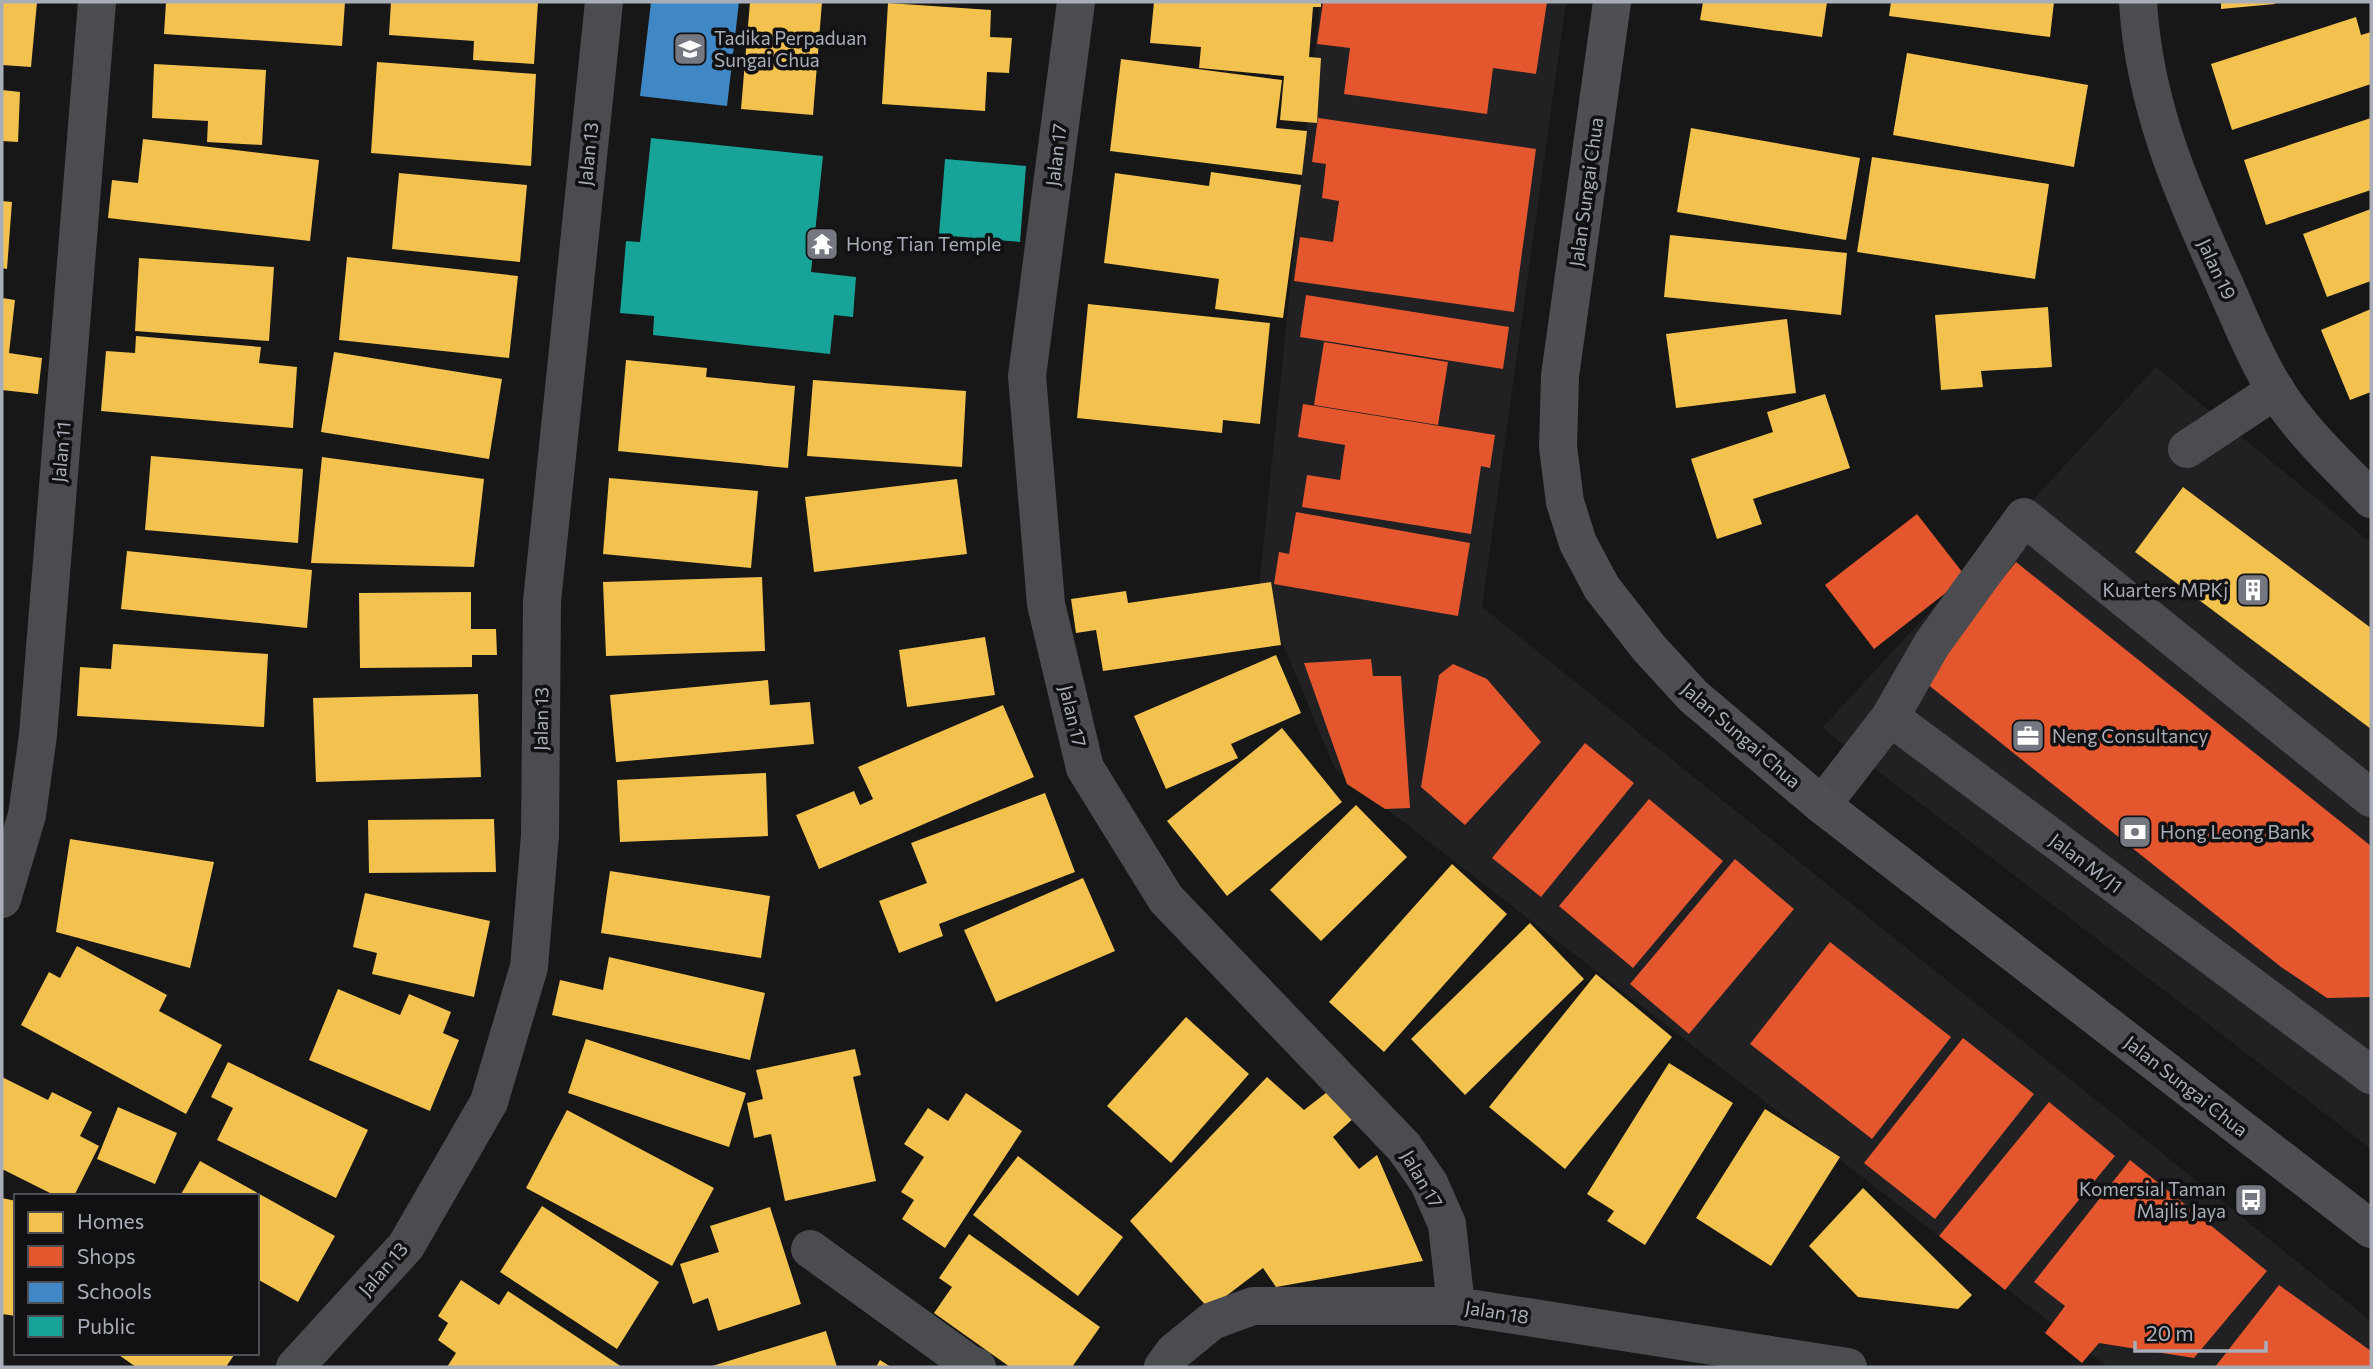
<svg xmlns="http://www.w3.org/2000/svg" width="2373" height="1369" font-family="Commissioner,sans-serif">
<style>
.built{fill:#212123}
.homes{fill:#f2c14e}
.shops{fill:#e4572e}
.schools{fill:#3f88c5}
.public{fill:#17a398}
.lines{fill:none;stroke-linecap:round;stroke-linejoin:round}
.minor{stroke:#4b4c50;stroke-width:38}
.major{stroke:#4d4f52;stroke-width:38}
.labels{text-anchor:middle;stroke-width:7;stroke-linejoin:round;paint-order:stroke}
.poi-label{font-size:19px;fill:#a8adb8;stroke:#111113;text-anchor:start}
.street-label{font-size:19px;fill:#a8adb8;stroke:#111113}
</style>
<rect width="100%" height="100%" fill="#171717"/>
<path class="built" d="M1320,2H1566L1482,607L2371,1321V1367H2108L1335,769L1259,587Z
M2156,367L2371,543V1149L1822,728Z"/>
<path class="homes" d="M2,2H37L31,67L2,65Z
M166,2H345L342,46L164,34Z
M391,2H538L534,64L473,60L474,41L389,35Z
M750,2H822L813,115L741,109Z
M1154,2H1321V7H1313L1309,57L1321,58L1317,123L1280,120L1284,76L1199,68L1201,47L1150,43Z
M1703,2H1827L1822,37L1700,20Z
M1891,2H2054L2050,37L1889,16Z
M2221,2H2275V4L2221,9Z
M888,3L991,10L990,37L1012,38L1009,73L987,72L985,111L882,104Z
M2356,17L2361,35L2371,32V84L2232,130L2211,64Z
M1907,53L2088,85L2074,167L1893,135Z
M1121,59L1282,80L1276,128L1307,131L1302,175L1110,151Z
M377,62L536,74L531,166L371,153Z
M154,64L266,70L262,145L207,142L208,121L152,118Z
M2,90L20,92L18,142L2,141Z
M2371,118V190L2266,225L2244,160Z
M1691,128L1860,158L1846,240L1677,212Z
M143,139L319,160L310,241L108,218L112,180L138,183Z
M1872,157L2049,184L2035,279L1857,252Z
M1211,172L1301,185L1283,318L1215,309L1219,279L1104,263L1115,173L1209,186Z
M399,173L527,185L520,262L392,249Z
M2,201L12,202L7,269L2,268Z
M2371,209V281L2327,297L2303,234Z
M1670,235L1847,253L1841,315L1664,297Z
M347,257L518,276L509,358L339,340Z
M139,258L274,267L269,341L135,331Z
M2,298L15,300L9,353L42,358L38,394L2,390Z
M1088,304L1270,323L1260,424L1223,420L1222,433L1077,418Z
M2048,307L2052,367L1981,371L1983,387L1941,390L1935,315Z
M2371,309V392L2350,400L2321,330Z
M1787,319L1796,393L1676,408L1666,334Z
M136,336L261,347L259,363L297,367L293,428L101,411L106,351L135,353Z
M334,352L502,379L489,459L321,432Z
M626,360L707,368L706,377L795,386L788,468L618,451Z
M813,380L966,391L962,467L807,456Z
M1825,394L1850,468L1753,499L1762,524L1717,539L1691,459L1773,432L1767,412Z
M151,456L303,469L298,543L145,530Z
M322,457L484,479L474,567L311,563Z
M609,478L758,491L751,568L603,554Z
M957,479L967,554L814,572L805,497Z
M2183,487L2371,628V729L2135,552Z
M127,551L312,570L307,628L121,609Z
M762,577L765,651L606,656L603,582Z
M1271,582L1281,645L1103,671L1096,630L1076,633L1071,599L1126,591L1128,603Z
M471,592V629H496L497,655H472V667L360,668L359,593Z
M985,637L995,695L907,707L899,650Z
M113,644L268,654L264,727L77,716L80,667L111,669Z
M1276,655L1301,713L1231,744L1238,758L1166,789L1134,716Z
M768,680L770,705L810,702L814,744L616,762L610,695Z
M478,694L481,777L316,782L313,698Z
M1003,705L1034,777L819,869L796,815L854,791L860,805L873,799L858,767Z
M1282,728L1342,802L1227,896L1167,821Z
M766,773L768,836L620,842L617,780Z
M1045,793L1075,872L939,924L943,936L899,953L879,901L927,883L911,843Z
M1356,805L1407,857L1321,941L1270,890Z
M494,819L496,872L369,873L368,820Z
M70,839L214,862L190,968L56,932Z
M1452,864L1507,914L1384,1052L1329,1002Z
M610,871L770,896L761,958L601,933Z
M1083,878L1115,951L996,1002L964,930Z
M365,893L490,921L474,997L372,974L377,953L353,947Z
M1530,923L1584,979L1465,1095L1411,1039Z
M77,946L167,995L159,1011L222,1045L186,1114L21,1025L49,972L60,978Z
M609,957L765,993L750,1060L552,1015L560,980L603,990Z
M1596,974L1672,1037L1565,1169L1489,1107Z
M338,989L400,1015L409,994L451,1012L443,1033L459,1040L430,1111L309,1060Z
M1186,1017L1249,1074L1171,1163L1107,1106Z
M586,1039L746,1093L729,1147L568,1093Z
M855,1049L861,1075L853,1077L876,1181L785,1201L771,1134L754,1138L747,1103L763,1099L756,1070Z
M228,1062L368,1130L336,1198L217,1140L233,1108L211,1097Z
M1669,1063L1733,1103L1645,1245L1607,1221L1614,1211L1587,1194Z
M2,1077L48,1100L52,1092L92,1112L80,1136L99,1146L74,1196H56L2,1169Z
M1267,1077L1304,1110L1331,1089L1356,1116L1333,1137L1359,1169L1377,1155L1423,1261L1276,1287L1263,1268L1209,1309L1130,1221Z
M966,1093L1022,1131L945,1248L902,1219L914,1200L901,1192L924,1157L904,1144L928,1108L948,1121Z
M118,1107L177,1133L155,1184L97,1159Z
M1765,1109L1840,1157L1771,1266L1696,1218Z
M567,1110L714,1188L672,1266L526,1188Z
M1018,1156L1123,1237L1078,1296L973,1215Z
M200,1161L335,1236L298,1302L257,1279V1196H180Z
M1863,1188L1972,1295L1958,1309L1858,1297L1809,1246Z
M2,1198L16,1201V1316L2,1314Z
M542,1206L659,1282L617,1349L500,1272Z
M770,1207L801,1304L718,1331L708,1298L693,1304L680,1264L719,1252L710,1226Z
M969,1234L1100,1327L1072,1367H1010L934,1313L952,1287L939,1278Z
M461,1280L499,1305L508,1291L622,1367H447L456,1353L438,1340L448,1323L438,1316Z
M826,1331L837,1367H709Z
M116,1353H233L234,1355L226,1367H136Z
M880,1360L891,1367H876Z"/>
<path class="shops" d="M1323,2H1547L1536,74L1493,68L1487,114L1344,94L1350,48L1317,44Z
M1318,118L1536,149L1514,312L1294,281L1300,237L1333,242L1339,201L1322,198L1326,164L1312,162Z
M1306,295L1509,327L1503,369L1300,337Z
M1324,342L1448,362L1438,425L1314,405Z
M1303,404L1495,435L1490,468L1481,466L1471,534L1302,507L1307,475L1340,480L1345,445L1298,437Z
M1296,512L1470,543L1458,616L1274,584L1279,552L1289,554Z
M1917,514L1966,577L1874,649L1825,585Z
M2016,562L2371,846V997L2327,998L2281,967L1921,679Z
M1371,659L1373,676H1401L1410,808L1385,809L1347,784L1304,663Z
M1453,664L1487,679L1541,742L1465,825L1421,787L1439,675Z
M1585,743L1634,783L1541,897L1492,858Z
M1649,799L1723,861L1633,968L1559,906Z
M1735,859L1794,909L1689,1034L1630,984Z
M1830,942L1951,1037L1872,1139L1750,1044Z
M1963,1038L2034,1094L1935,1219L1864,1163Z
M2049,1102L2115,1156L2005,1290L1939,1236Z
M2130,1160L2267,1271L2194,1358L2099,1343L2082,1363L2045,1333L2065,1306L2034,1282Z
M2279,1285L2371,1351V1367H2215Z"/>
<path class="schools" d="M651,2H739L727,106L640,96Z"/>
<path class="public" d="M651,138L823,156L811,272L856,277L853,317L834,315L830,354L653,335L654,316L620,313L626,241L640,242Z
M945,159L1026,166L1020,242L939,235Z"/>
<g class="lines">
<path class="minor" d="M1076,2L1027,376L1046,604L1085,768L1166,899L1404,1147L1429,1183L1447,1224L1456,1306
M2138,2C2144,104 2181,189 2223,281C2239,317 2255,357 2276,391C2302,432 2338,465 2371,499
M2187,449L2276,390
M1890,717L2371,1075
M1822,805L1890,717L1932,644L2024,517L2371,798
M2,899L27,815L38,735L97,2
M810,1249L968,1363L977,1367
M295,1367L406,1246L489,1102L529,967L540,835L542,601L604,2
M1163,1367L1174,1352L1212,1321L1253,1306H1456L1848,1367"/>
<path class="major" d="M1612,2L1560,376L1558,447L1565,502L1578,543L1602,588L1649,648L1693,696L1822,805L2371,1229"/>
</g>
<defs>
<symbol id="school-square" viewBox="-11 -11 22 22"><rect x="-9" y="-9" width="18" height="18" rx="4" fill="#757880" stroke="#111113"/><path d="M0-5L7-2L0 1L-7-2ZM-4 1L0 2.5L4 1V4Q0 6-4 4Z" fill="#fff"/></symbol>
<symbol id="temple-square" viewBox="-11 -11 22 22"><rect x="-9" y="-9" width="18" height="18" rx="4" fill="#757880" stroke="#111113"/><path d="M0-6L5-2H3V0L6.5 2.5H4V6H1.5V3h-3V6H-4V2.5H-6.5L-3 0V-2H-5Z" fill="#fff"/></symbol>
<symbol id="building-square" viewBox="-11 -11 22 22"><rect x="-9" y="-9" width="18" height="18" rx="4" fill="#757880" stroke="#111113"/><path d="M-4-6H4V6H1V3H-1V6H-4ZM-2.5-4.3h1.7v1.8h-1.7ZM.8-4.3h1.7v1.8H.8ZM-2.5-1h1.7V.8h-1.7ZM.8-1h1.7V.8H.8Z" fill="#fff"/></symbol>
<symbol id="office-square" viewBox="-11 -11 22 22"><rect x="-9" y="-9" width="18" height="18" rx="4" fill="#757880" stroke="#111113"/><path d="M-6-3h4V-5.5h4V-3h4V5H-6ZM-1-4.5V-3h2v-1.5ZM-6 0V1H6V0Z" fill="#fff"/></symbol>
<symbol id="bank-square" viewBox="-11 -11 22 22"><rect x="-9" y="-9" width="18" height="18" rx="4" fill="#757880" stroke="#111113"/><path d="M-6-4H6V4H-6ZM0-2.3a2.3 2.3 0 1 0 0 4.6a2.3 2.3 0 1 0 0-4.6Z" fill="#fff"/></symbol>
<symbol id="bus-square" viewBox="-11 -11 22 22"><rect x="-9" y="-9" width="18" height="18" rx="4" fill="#757880" stroke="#111113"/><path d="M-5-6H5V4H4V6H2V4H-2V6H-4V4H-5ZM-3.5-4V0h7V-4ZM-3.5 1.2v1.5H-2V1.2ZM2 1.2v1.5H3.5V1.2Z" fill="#fff"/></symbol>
</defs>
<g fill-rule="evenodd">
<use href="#school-square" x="671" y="30" width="38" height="38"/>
<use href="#temple-square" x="803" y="225" width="38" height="38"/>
<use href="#building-square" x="2234" y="571" width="38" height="38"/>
<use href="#office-square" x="2009" y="717" width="38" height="38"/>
<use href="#bank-square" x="2116" y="813" width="38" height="38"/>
<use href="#bus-square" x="2232" y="1181" width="38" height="38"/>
</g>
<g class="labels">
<g class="poi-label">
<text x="714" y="45">Tadika Perpaduan<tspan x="714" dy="22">Sungai Chua</tspan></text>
<text x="846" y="251">Hong Tian Temple</text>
<text x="2228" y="597" text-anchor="end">Kuarters MPKj</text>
<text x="2052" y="743">Neng Consultancy</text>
<text x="2160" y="839">Hong Leong Bank</text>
<text x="2226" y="1196" text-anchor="end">Komersial Taman<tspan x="2226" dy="22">Majlis Jaya</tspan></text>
</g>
<g class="street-label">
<text transform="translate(588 154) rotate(-84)" y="7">Jalan 13</text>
<text transform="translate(1056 155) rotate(-83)" y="7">Jalan 17</text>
<text transform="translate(1586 192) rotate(-82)" y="7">Jalan Sungai Chua</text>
<text transform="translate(2217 269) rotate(65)" y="7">Jalan 19</text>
<text transform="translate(61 452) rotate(-85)" y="7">Jalan 11</text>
<text transform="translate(1073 716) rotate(77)" y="7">Jalan 17</text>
<text transform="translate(541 719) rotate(-89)" y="7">Jalan 13</text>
<text transform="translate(1741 735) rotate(41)" y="7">Jalan Sungai Chua</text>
<text transform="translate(2086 863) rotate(37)" y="7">Jalan M/J1</text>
<text transform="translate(2186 1086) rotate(38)" y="7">Jalan Sungai Chua</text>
<text transform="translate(1422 1179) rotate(60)" y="7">Jalan 17</text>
<text transform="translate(383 1269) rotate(-49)" y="7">Jalan 13</text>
<text transform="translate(1497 1312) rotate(9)" y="7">Jalan 18</text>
</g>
</g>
<rect width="2373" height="1369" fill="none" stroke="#a8adb8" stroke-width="7"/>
<rect x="14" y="1194" width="245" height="161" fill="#111113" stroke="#4d4f55" stroke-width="2"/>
<rect x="28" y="1212" width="35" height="21" fill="#f2c14e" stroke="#4d4f55" stroke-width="2"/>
<text x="77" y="1229" font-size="21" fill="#a8adb8">Homes</text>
<rect x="28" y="1246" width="35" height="21" fill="#e4572e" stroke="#4d4f55" stroke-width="2"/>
<text x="77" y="1264" font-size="21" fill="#a8adb8">Shops</text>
<rect x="28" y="1282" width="35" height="21" fill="#3f88c5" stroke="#4d4f55" stroke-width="2"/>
<text x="77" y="1299" font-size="21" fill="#a8adb8">Schools</text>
<rect x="28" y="1316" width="35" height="21" fill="#17a398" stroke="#4d4f55" stroke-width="2"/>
<text x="77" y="1334" font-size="21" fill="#a8adb8">Public</text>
<path d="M2135 1341v10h131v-10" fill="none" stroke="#a8adb8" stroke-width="3.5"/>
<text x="2146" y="1341" font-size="21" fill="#a8adb8" stroke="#111113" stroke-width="5" paint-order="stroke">20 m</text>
</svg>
